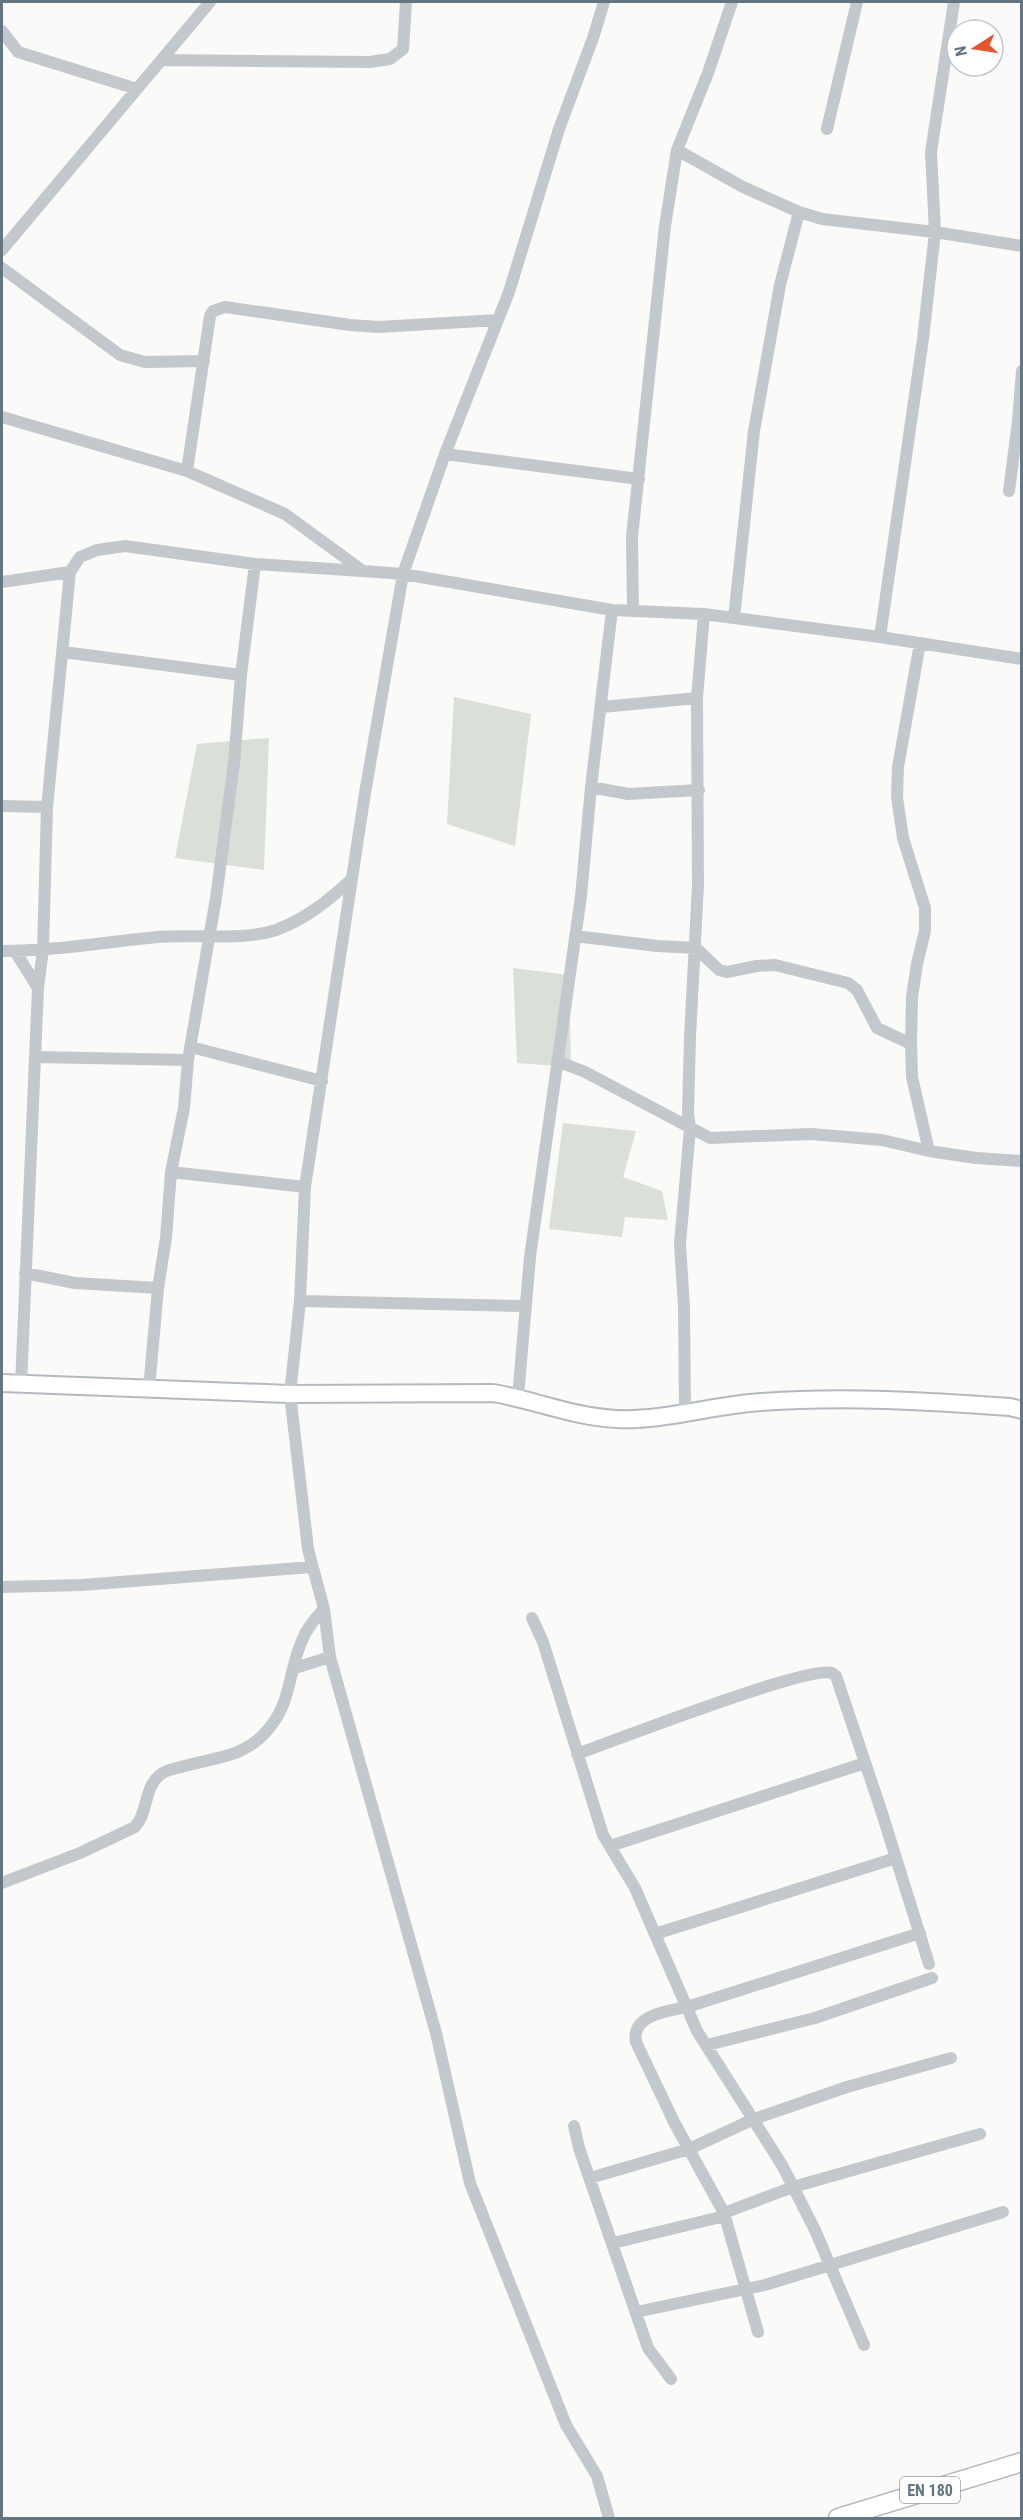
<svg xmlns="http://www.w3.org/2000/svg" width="1023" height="2520" font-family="'Roboto Condensed',sans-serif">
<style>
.green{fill:#dadfd7}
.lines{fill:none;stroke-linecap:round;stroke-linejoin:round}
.secondary-casing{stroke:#b3babf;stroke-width:20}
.primary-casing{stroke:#b5babe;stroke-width:21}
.street{stroke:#c3c8cc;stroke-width:12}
.secondary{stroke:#fff;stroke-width:16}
.primary{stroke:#fff;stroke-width:18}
.labels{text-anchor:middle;stroke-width:6;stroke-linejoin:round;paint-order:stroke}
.shield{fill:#fff;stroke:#939fa8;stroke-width:1.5}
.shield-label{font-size:16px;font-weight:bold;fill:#657683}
</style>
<rect width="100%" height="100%" fill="#fafaf8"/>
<path class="green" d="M454,697L531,714L515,846L447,824Z
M269,738L264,870L175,858L197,744Z
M513,968L569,975L571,1067L517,1063Z
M563,1123L636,1131L623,1177L662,1191L668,1220L625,1217L622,1237L549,1229Z"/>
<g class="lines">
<defs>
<path id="secondary" d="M2,1383L290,1394L493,1393C535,1400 573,1417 617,1419C665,1421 713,1405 761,1402C844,1396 927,1401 1010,1407L1022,1410"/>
<path id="primary" d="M838,2518L1022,2462"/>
</defs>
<use href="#secondary" class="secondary-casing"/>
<use href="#primary" class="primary-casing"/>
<path class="street" d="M604,2L593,38L559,129L509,292L445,454L403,574L365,793L305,1187L300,1301L290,1394L308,1549L324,1609L330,1657L436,2033L470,2183L566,2425L597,2476L609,2518
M2,31L18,52L137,89
M162,60L369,62L390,59L403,49L406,2
M827,129L857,2
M677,150L743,187L799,212L822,219L935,232L1022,246
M2,250L210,2
M2,268L120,355L145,362L204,361
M2,417L187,471L285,514L363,571L403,574L612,610L704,614L880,637L1022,659
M445,454L639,479
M187,471L210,316L213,311L225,307L350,325L378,327L498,320
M1009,491L1018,421L1022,371
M2,582L70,572L80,557L97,550L125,546L255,564L362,571
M633,611L632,537L665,226L677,150L708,73L732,2
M734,618L754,431L780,285L799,212
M880,637L923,339L935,232L931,152L954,2
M920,643L898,767L897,797L903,838L925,908V931L917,964L912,997L911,1044L912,1077L929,1151
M63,652L241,675
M602,707L697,698
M591,787L628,794L699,790
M2,806L47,807
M575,936L657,946L696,948L719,970L727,972L757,966L775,965L848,983L857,990L877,1028L911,1044
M2,951C54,951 105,942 157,937C194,934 243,941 276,930C306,919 329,900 352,879
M15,951L38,988
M191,1047L322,1081
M36,1057L188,1060
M557,1061L585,1072L710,1138L811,1134L882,1140L929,1151L976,1158L1022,1161
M171,1172L305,1187
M25,1273L75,1283L158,1288
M300,1301L524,1306
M21,1385L38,988L43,950L47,807L70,572
M149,1389L158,1288L166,1238L171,1172L184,1108L188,1060L216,898L234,763L241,675L255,564
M518,1397L530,1257L581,896L591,787L612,610
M685,1413L684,1307L680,1244L690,1128L688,1113L690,1037L698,885L697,698L704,614
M2,1587L82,1585L312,1567
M532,1618L543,1642L603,1835L635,1888L697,2031L782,2165L815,2230L864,2345
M295,1668L330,1657
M577,1754C614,1741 807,1665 832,1673L836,1676L881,1810L929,1964
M610,1846L865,1763
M2,1883L80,1853L135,1827C148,1813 144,1787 160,1775C165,1770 174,1769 181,1767C210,1758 242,1758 264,1734C292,1705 287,1677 301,1643C306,1629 314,1620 324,1609
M655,1934L896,1858
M707,2045L815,2018L932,1978
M574,2126L579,2148L648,2348L671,2379
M590,2178L689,2149L754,2119L847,2087L951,2058
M724,2213L793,2187L980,2134
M613,2243L725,2216
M636,2312L765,2285L1003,2212
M758,2332L724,2213L674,2122L636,2042C631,2015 667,2011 687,2007L920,1933"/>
<use href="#secondary" class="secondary"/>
<use href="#primary" class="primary"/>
</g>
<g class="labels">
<rect class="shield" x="900" y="2477" width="60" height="26" rx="4.5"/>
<g class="shield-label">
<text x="930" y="2496">EN 180</text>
</g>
</g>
<rect width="1023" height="2520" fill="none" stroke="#657683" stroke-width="6"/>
<g transform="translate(975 48) rotate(258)"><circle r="28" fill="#ffffff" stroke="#c1c8cd" stroke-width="1.5"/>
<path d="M0-4.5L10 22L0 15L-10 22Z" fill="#e4572e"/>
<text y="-9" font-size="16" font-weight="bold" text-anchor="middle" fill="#657683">N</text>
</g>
</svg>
